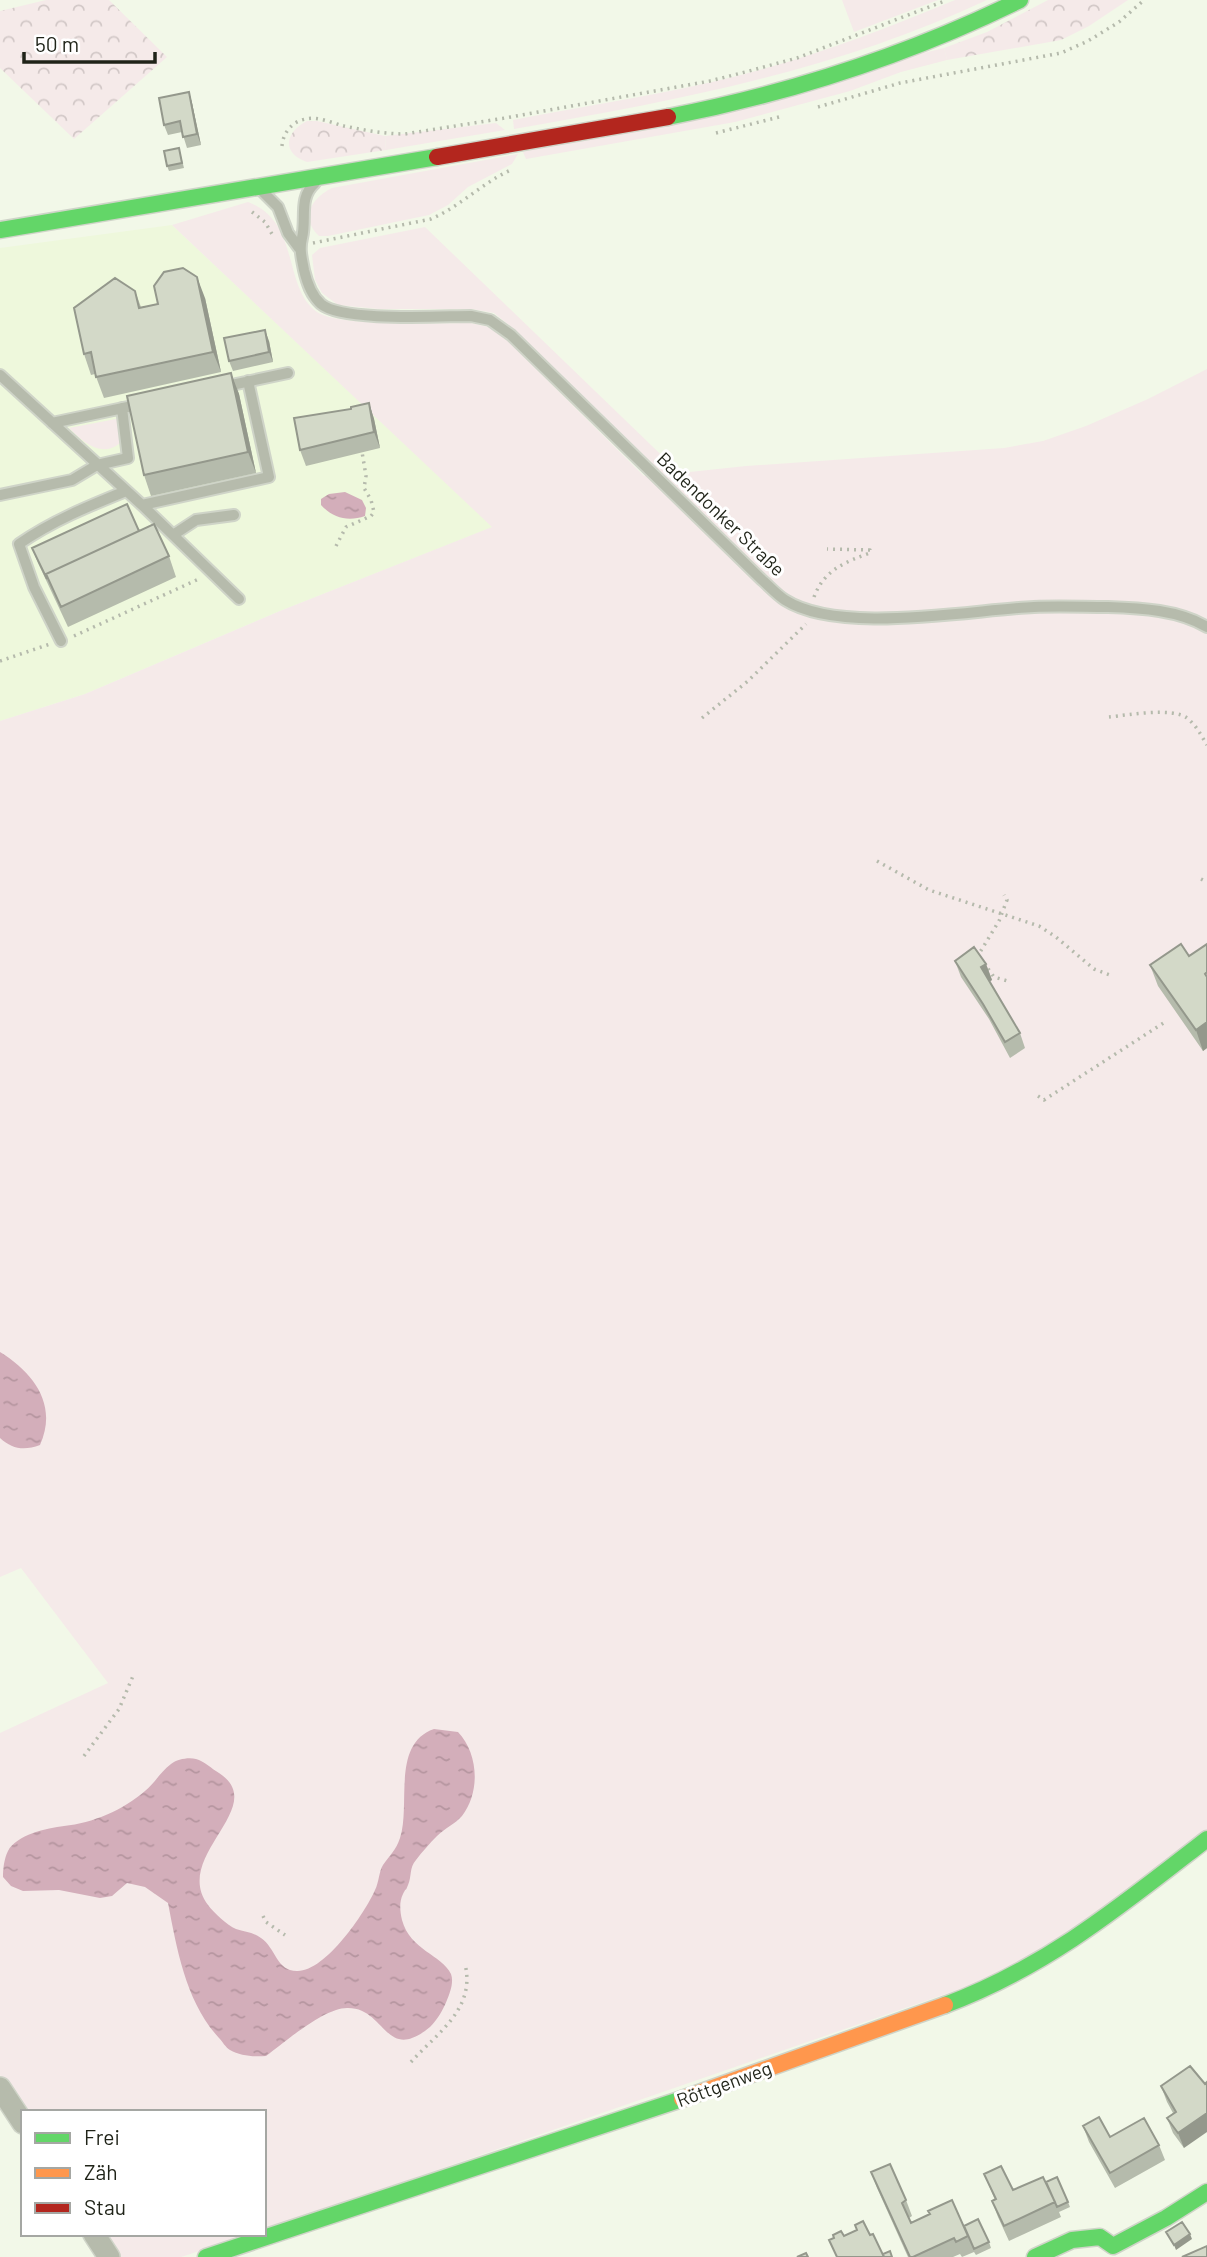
<svg xmlns="http://www.w3.org/2000/svg" width="1207" height="2257" font-family="Barlow,sans-serif">
<style>
.built{fill:#eef8dc}
.green{fill:#f5eae9}
.forest{fill:url(#forest-crowns)}
.water{fill:url(#water-ripples)}
.lines{fill:none;stroke-linecap:round;stroke-linejoin:round}
.lane-casing{stroke:#cfd4c8;stroke-width:14}
.street-casing{stroke:#cfd4c8;stroke-width:24}
.fast-casing{stroke:#cfd4c8;stroke-width:19}
.slow-casing{stroke:#cfd4c8;stroke-width:19}
.jam-casing{stroke:#cfd4c8;stroke-width:19}
.path{stroke:#b5baac;stroke-width:3.5;stroke-dasharray:2 5;stroke-linecap:butt}
.lane{stroke:#b6bbac;stroke-width:10}
.street{stroke:#b6bbac;stroke-width:21}
.fast{stroke:#63d668;stroke-width:16}
.slow{stroke:#ff974d;stroke-width:16}
.jam{stroke:#b3261e;stroke-width:16}
.wall{fill:#b5bbac}
.shaded-wall{fill:#94988c}
.building{fill:#d3d9c8;stroke:#94988c;stroke-width:2}
.labels{text-anchor:middle;stroke-width:6;stroke-linejoin:round;paint-order:stroke}
.street-label{font-size:19px;fill:#1f2318;stroke:#fff}
</style>
<defs>
<pattern id="forest-crowns" width="20" height="18" patternUnits="userSpaceOnUse" patternTransform="scale(1.75)"><rect width="20" height="18" fill="#f5eae9"/><path d="M2 6a3 3 0 1 1 6 0M12 15a3 3 0 1 1 6 0" fill="none" stroke="#d2c8c7"/></pattern>
<pattern id="water-ripples" width="26" height="14" patternUnits="userSpaceOnUse" patternTransform="scale(1.75)"><rect width="26" height="14" fill="#d3aeba"/><path d="M2 4q2-2 4 0t4 0M15 11q2-2 4 0t4 0" fill="none" stroke="#b5959f"/></pattern>
</defs>
<rect width="100%" height="100%" fill="#f2f8e8"/>
<path class="built" d="M172,225L493,527L280,611L85,694L0,721V248Z"/>
<path class="green" d="M842,0H938L854,32Z
M955,0H987C838,70 676,101 514,129L513,120C579,107 646,97 712,82C796,63 876,33 955,0Z
M944,48L947,60L901,72L850,91L735,122L526,159L523,152Z
M496,123L505,130L386,150L385,136Z
M518,154L512,164L468,187L448,205L429,215L328,236H319C299,217 312,198 332,188Z
M248,202C301,222 282,287 317,312C339,327 440,323 471,323L489,327L506,339L644,476L657,471L515,330L494,313L472,309H378L338,305L322,293L315,280L312,255L320,248L425,227L680,473L746,466L1004,448L1043,441L1086,426L1148,399L1207,369V1835L1024,1967L264,2230V2112H23L0,2075V1733L108,1683L21,1568L0,1577V721L85,694L280,611L492,527L172,225Z
M121,418L122,431L120,443C101,459 82,441 69,428Z
M101,2234H252L181,2257H116Z"/>
<path class="forest" d="M46,0H109L167,57L74,139L0,68V11Z
M1048,0H1128L1089,26L1061,40L947,60L944,48L987,32Z
M307,121H317L385,136L386,150L307,162C281,153 285,132 307,121Z"/>
<path class="water" d="M345,492L362,500L366,508L365,516C348,522 333,518 321,505V499L329,494Z
M0,1352C34,1373 58,1405 40,1445C24,1451 12,1449 0,1438Z
M434,1729L458,1732C478,1753 481,1791 462,1816C455,1824 445,1828 437,1836C430,1843 422,1852 416,1860C409,1868 412,1876 408,1885C405,1893 407,1886 403,1894C399,1902 400,1911 402,1920C410,1950 442,1955 451,1974C454,1982 450,1993 447,2000C443,2010 438,2019 430,2027C385,2064 386,2008 348,2008C325,2007 285,2042 266,2056C255,2057 240,2056 230,2050C226,2048 222,2041 219,2038C186,2002 177,1950 168,1903L145,1887L127,1883L112,1896L100,1898L59,1890L23,1891L11,1886L3,1877C3,1869 4,1859 8,1851C16,1835 47,1828 64,1826C93,1823 123,1810 145,1791C155,1783 161,1771 171,1764C177,1759 189,1757 196,1759C204,1761 212,1769 219,1773C271,1807 171,1856 208,1905C214,1913 227,1925 236,1929C245,1932 253,1932 261,1938C276,1948 276,1971 297,1971C325,1972 365,1913 375,1890C379,1882 379,1871 383,1865C390,1855 396,1850 400,1838C411,1805 391,1744 434,1729Z"/>
<g class="lines">
<defs>
<path id="lane" d="M315,183C298,198 307,218 302,238C299,250 302,259 304,270C307,283 311,295 321,304C342,322 440,316 471,316L490,320L511,335L761,579C769,586 777,595 785,600C840,635 970,610 1034,607C1058,606 1084,607 1108,607C1141,608 1179,610 1207,627
M263,192L278,207L288,233L299,248
M0,375L142,505L239,599
M222,387L288,373
M52,423L142,404
M0,495L72,480L97,465L128,458L122,408
M142,505L269,477L248,381
M173,535L196,520L234,515
M61,641L34,587L19,544C52,521 89,506 126,491"/>
<path id="street" d="M0,2088L23,2123
M94,2234L109,2257"/>
<path id="fast" d="M668,117C791,93 908,55 1020,0
M0,230L437,157
M945,2005C1047,1967 1122,1905 1207,1839
M206,2257L682,2099
M1035,2257L1072,2240L1100,2237L1113,2246L1166,2218L1207,2192"/>
<path id="slow" d="M682,2099L945,2005"/>
<path id="jam" d="M437,157L668,117"/>
</defs>
<use href="#lane" class="lane-casing"/>
<use href="#street" class="street-casing"/>
<use href="#fast" class="fast-casing"/>
<use href="#slow" class="slow-casing"/>
<use href="#jam" class="jam-casing"/>
<path class="path" d="M818,107L900,83L1061,53L1088,41L1119,22L1144,0
M716,133L783,116
M282,146C283,133 292,121 306,119C318,116 332,123 344,126C364,130 384,134 405,134L505,118L710,81L749,71L797,58L947,0
M252,212L265,222L272,234
M313,243L431,219C461,206 483,182 513,169
M336,546L346,527L371,516L374,512L371,500L364,488L366,476L362,452
M814,597C824,570 845,562 870,553V550L827,549
M74,636L201,578
M0,661L50,644
M1109,717C1128,715 1172,707 1187,718C1196,725 1201,735 1207,745
M702,718L748,681L806,624
M877,861L929,890L1039,926L1056,937L1094,969L1110,975
M1201,879L1207,882
M977,957L999,921L1007,900L1004,895
M984,963L994,977L1011,982
M1038,1096L1044,1100L1165,1022
M84,1756L119,1709L133,1676
M263,1916L266,1922L285,1935
M411,2062C437,2033 476,2009 465,1964"/>
<use href="#lane" class="lane"/>
<use href="#street" class="street"/>
<use href="#fast" class="fast"/>
<use href="#slow" class="slow"/>
<use href="#jam" class="jam"/>
</g>
<path class="wall" d="M189,92L192,103L201,145L187,148L182,132L168,135L164,125Z
M179,148L184,168L169,171L167,166Z
M135,291L141,307L205,298L221,372L104,398L95,374L91,375L84,354Z
M269,341L273,362L233,371L229,361Z
M231,373L239,394L256,473L151,496L144,475Z
M369,403L374,419L380,448L306,466L300,450L351,409Z
M139,531L169,556L176,577L68,627L38,563L32,548Z
M1207,944V1048L1203,1051L1158,986L1150,965L1189,956Z
M955,961L986,964L992,980L989,982L1020,1033L1025,1048L1010,1058L989,1019L961,977Z
M1190,2066L1184,2148L1173,2133L1167,2118L1173,2113L1167,2102L1161,2086Z
M1083,2126L1110,2137L1159,2145L1165,2160L1115,2188L1089,2142Z
M871,2172L906,2200L912,2216L909,2218L911,2223L964,2226L989,2242L991,2248L976,2255L974,2252L962,2257L960,2254L953,2257H908L877,2188Z
M984,2174L1013,2190L1046,2182L1068,2202L1070,2207L1059,2212L1061,2217L1009,2241L998,2217L992,2201L995,2200Z"/>
<path class="shaded-wall" d="M189,92L192,103L201,145L197,134Z
M197,277L205,298L221,372L213,352Z
M265,330L269,341L273,362L269,352Z
M231,373L239,394L256,473L248,452Z
M369,403L374,419L380,448L374,432Z
M986,964L992,980L987,983L981,967Z
M1207,1022V1048L1203,1051L1196,1030Z
M1207,2113V2132L1184,2148L1178,2133Z
M1190,2234L1192,2239L1176,2250L1174,2245Z"/>
<path class="building" d="M189,92L197,134L183,137L180,121L164,125L159,98Z
M179,148L182,163L167,166L164,151Z
M183,268L197,277L213,352L96,377L91,352L84,354L74,308L115,278L135,291L139,308L158,304L154,286L164,272Z
M265,330L269,352L229,361L224,338Z
M231,373L248,452L144,475L127,396Z
M369,403L374,432L300,450L294,418L351,409V407Z
M127,504L139,531L46,574L47,579L32,548Z
M154,524L169,556L61,607L46,574Z
M1181,944L1189,956L1207,944V972L1205,974L1207,977V1022L1196,1030L1150,965Z
M974,947L986,964L981,967L1020,1033L1005,1042L983,1004L955,961Z
M1190,2066L1205,2084L1207,2082V2113L1178,2133L1167,2118L1176,2112L1161,2086Z
M1099,2117L1110,2137L1144,2118L1159,2145L1110,2173L1083,2126Z
M890,2164L906,2200L902,2203L911,2223L930,2214L928,2211L952,2200L968,2236L956,2242L954,2238L913,2257H910L871,2172Z
M1001,2166L1013,2190L1043,2177L1055,2202L1004,2226L992,2201L996,2199L984,2174Z
M1057,2177L1068,2202L1057,2207L1046,2182Z
M978,2219L989,2242L974,2249L964,2226Z
M863,2221L870,2235L873,2234L884,2257H837L829,2240L834,2238L833,2235L841,2231L844,2236L857,2230L855,2225Z
M1182,2222L1190,2234L1174,2245L1166,2232Z
M1207,2246V2257H1182Z
M890,2251L892,2257H884L883,2254Z
M806,2253L808,2257H797Z"/>
<g class="labels">
<g class="street-label">
<text transform="translate(721 514) rotate(44)" y="7">Badendonker Straße</text>
<text transform="translate(724 2084) rotate(-20)" y="7">Röttgenweg</text>
</g>
</g>
<rect x="21" y="2110" width="245" height="126" fill="#ffffff" stroke="#a5a7a3" stroke-width="2"/>
<rect x="35" y="2133" width="35" height="10" fill="#63d668" stroke="#a5a7a3" stroke-width="2"/>
<text x="84" y="2145" font-size="21" fill="#1f2318">Frei</text>
<rect x="35" y="2168" width="35" height="10" fill="#ff974d" stroke="#a5a7a3" stroke-width="2"/>
<text x="84" y="2180" font-size="21" fill="#1f2318">Zäh</text>
<rect x="35" y="2203" width="35" height="10" fill="#b3261e" stroke="#a5a7a3" stroke-width="2"/>
<text x="84" y="2215" font-size="21" fill="#1f2318">Stau</text>
<path d="M24 52v10h131v-10" fill="none" stroke="#1f2318" stroke-width="3.5"/>
<text x="35" y="52" font-size="21" fill="#1f2318" stroke="#ffffff" stroke-width="5" paint-order="stroke">50 m</text>
</svg>
